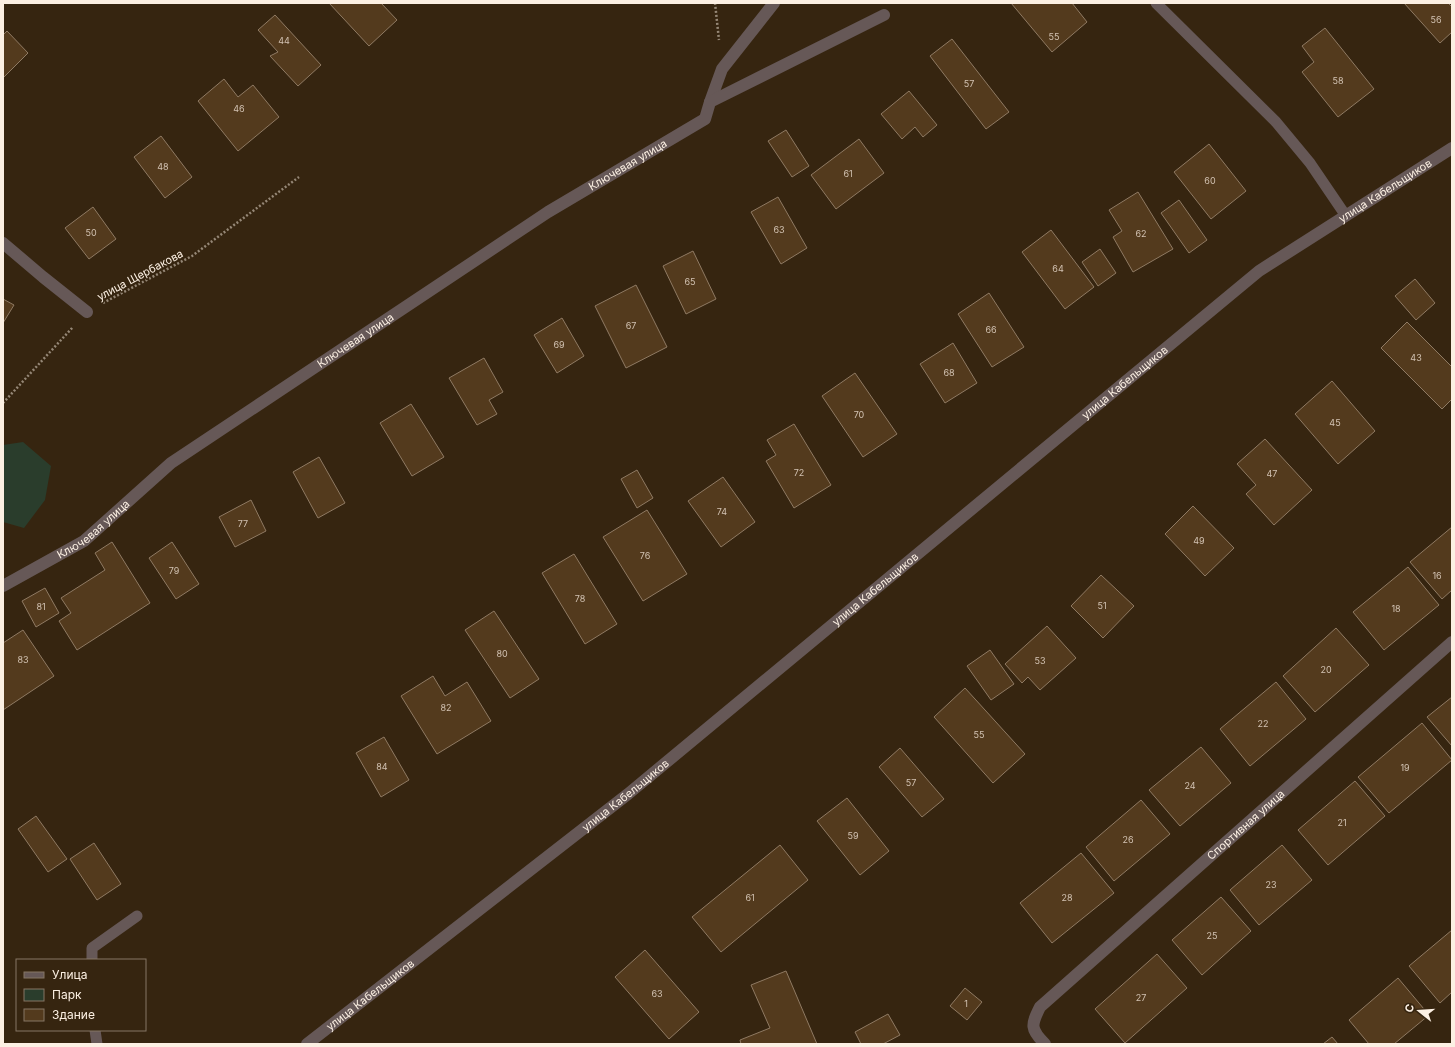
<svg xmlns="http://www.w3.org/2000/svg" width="1455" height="1047" font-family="Inter,sans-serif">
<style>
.green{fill:#2a3d2c}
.building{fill:#533a1d;stroke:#8f7a63}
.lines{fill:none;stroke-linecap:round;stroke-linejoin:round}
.path{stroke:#958776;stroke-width:2.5;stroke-dasharray:2 2;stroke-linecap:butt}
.service{stroke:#665857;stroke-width:11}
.minor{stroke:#665857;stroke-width:12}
.tertiary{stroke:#665857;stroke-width:12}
.labels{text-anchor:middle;stroke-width:3;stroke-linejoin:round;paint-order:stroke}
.number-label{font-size:9px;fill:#d2c2b2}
.street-label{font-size:11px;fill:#fcf0e3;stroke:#362510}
</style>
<rect width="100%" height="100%" fill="#362510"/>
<path class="green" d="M23,442L51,466L45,500L24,528L3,522V445Z"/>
<path class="building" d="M329,3H381L397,20L369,46Z
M1011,3H1072L1087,22L1052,52Z
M1404,3H1448L1452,7V32L1440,43Z
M275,15L321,65L298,86L270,56L278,52L258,30Z
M1325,28L1374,89L1338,117L1302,72L1314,62L1302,46Z
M7,31L28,53L3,78V35Z
M952,39L1009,112L986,129L930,56Z
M224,79L238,97L253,85L279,117L238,151L198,101Z
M909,91L937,125L923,137L915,127L902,139L881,114Z
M786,130L809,166L792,177L768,141Z
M161,136L192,177L165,198L134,157Z
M859,139L884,173L836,209L811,175Z
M1209,144L1246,191L1211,219L1174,172Z
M1138,192L1173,249L1133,272L1113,237L1122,231L1109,210Z
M778,197L807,248L781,264L751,212Z
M1179,200L1207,240L1189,253L1161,213Z
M93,207L116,239L89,259L65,228Z
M1051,230L1094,287L1065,309L1022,252Z
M1100,249L1116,273L1098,286L1082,262Z
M693,251L716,299L686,314L663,266Z
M1415,279L1435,303L1416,320L1395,296Z
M636,285L667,347L626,368L595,306Z
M989,293L1024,347L992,367L958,314Z
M3,299L14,305L3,323Z
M562,318L584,356L557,373L534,335Z
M1407,322L1452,367V399L1442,409L1381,348Z
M953,343L977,383L945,403L920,364Z
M484,358L503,392L489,400L497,414L477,425L449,378Z
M855,373L897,434L863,457L822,396Z
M1332,381L1375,431L1338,464L1295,414Z
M411,404L444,457L412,476L380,423Z
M794,424L831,485L794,508L766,461L776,455L767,440Z
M1265,439L1312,490L1274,525L1246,494L1256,485L1237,464Z
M319,457L345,503L318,518L293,472Z
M637,470L653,498L637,508L621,479Z
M723,477L755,522L721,547L688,501Z
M251,500L266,531L235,547L219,517Z
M1193,506L1234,548L1205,576L1165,534Z
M647,510L687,574L643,601L603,537Z
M1452,527V590L1442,599L1410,562Z
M112,542L150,603L77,650L59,621L71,613L61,598L105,570L95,553Z
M172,542L199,584L176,599L149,558Z
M574,554L617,624L585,644L542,573Z
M1408,567L1439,605L1384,650L1353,612Z
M1101,575L1134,606L1103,638L1071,606Z
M45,588L59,613L36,627L22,601Z
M494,611L539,679L510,698L465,630Z
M1047,626L1076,658L1040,690L1028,677L1022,683L1005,664Z
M1336,628L1369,665L1315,712L1283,676Z
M23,630L54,676L3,710V643Z
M990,650L1014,684L991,700L967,666Z
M433,676L445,696L467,682L491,721L437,754L401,696Z
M1276,682L1306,719L1250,766L1220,729Z
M965,688L1025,754L993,783L934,717Z
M1452,697V746L1427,717Z
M1422,723L1452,760L1389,813L1358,777Z
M384,737L409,780L381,797L356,753Z
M1201,747L1231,783L1180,826L1149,790Z
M900,748L944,799L922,817L879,767Z
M1355,781L1385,816L1328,865L1298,830Z
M847,798L889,851L860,875L817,821Z
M1141,800L1170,834L1114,881L1086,847Z
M36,816L67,859L48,872L18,829Z
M94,843L121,884L97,900L70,859Z
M780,845L808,880L721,952L692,917Z
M1282,845L1312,880L1259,925L1230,890Z
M1081,853L1114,893L1052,943L1020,903Z
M1221,897L1251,931L1202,975L1172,940Z
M1452,930V992L1440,1003L1409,966Z
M645,950L699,1012L669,1039L615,977Z
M1157,954L1187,988L1125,1043L1095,1009Z
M786,971L817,1044H741L740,1040L770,1028L751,985Z
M1398,978L1429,1015L1394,1044H1369L1349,1020Z
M965,988L982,1002L967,1020L950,1006Z
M888,1014L900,1035L883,1044H861L855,1032Z
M1332,1037L1338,1044H1323Z"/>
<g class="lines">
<path class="path" d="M715,3L719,40
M103,303L192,256L299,177
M3,403L73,327"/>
<path class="service" d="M1156,3L1276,122L1310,163L1346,216
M92,960V948L137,916
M95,1030L97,1044"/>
<g class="minor">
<path d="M710,102L722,69L774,3"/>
<path d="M3,243L43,277L87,312"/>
<path id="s1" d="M3,586L84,541L171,463L548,212L705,119L710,102L884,15"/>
<path id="s2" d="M1045,1044C1030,1029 1031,1025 1040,1007L1452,642"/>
</g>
<path class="tertiary" id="s3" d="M307,1044L628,794L1259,271L1452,148"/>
</g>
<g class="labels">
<g class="number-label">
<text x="1436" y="23">56</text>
<text x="1054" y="40">55</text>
<text x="284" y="44">44</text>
<text x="1338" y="84">58</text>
<text x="969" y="87">57</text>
<text x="239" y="112">46</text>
<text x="163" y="170">48</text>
<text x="848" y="177">61</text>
<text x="1210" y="184">60</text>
<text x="779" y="233">63</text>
<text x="91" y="236">50</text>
<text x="1141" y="237">62</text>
<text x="1058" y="272">64</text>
<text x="690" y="285">65</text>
<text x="631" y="329">67</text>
<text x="991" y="333">66</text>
<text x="559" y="348">69</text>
<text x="1416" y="361">43</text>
<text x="949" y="376">68</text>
<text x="859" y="418">70</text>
<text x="1335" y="426">45</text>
<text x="799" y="476">72</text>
<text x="1272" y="477">47</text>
<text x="722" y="515">74</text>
<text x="243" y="527">77</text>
<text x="1199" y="544">49</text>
<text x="645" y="559">76</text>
<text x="174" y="574">79</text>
<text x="1437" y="579">16</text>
<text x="580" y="602">78</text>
<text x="1102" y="609">51</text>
<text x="41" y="610">81</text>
<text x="1396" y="612">18</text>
<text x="502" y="657">80</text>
<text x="23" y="663">83</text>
<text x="1040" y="664">53</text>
<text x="1326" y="673">20</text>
<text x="446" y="711">82</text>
<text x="1263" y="727">22</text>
<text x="979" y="738">55</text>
<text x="382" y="770">84</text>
<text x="1405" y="771">19</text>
<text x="911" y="786">57</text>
<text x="1190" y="789">24</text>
<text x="1342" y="826">21</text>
<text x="853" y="839">59</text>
<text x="1128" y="843">26</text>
<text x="1271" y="888">23</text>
<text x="750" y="901">61</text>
<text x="1067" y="901">28</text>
<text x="1212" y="939">25</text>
<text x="657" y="997">63</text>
<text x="1141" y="1001">27</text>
<text x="966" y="1007">1</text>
</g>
<g class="street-label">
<text dy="4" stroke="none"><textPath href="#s1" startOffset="755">Ключевая улица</textPath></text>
<text dy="4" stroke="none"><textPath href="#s3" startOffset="1376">улица Кабельщиков</textPath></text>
<text transform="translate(140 275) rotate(-28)" y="4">улица Щербакова</text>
<text dy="4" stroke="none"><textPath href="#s1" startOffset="431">Ключевая улица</textPath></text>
<text dy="4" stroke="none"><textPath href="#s3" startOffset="1052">улица Кабельщиков</textPath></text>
<text dy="4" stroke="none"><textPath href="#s1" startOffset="107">Ключевая улица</textPath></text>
<text dy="4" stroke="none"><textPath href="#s3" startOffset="728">улица Кабельщиков</textPath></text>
<text dy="4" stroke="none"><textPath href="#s3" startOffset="404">улица Кабельщиков</textPath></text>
<text dy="4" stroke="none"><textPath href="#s2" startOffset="317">Спортивная улица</textPath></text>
<text dy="4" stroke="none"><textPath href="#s3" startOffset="80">улица Кабельщиков</textPath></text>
</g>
</g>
<rect width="1455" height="1047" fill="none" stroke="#fcf0e3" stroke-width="8"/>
<rect x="16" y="959" width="130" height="72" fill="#362510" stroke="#857664"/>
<rect x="24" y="972" width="20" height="6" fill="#665857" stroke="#857664"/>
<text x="52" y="979" font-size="12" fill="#fcf0e3">Улица</text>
<rect x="24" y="989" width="20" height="12" fill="#2a3d2c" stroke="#857664"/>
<text x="52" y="999" font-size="12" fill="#fcf0e3">Парк</text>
<rect x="24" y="1009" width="20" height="12" fill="#533a1d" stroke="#857664"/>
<text x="52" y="1019" font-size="12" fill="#fcf0e3">Здание</text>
<g transform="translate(1419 1011) rotate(287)" stroke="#362510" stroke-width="3" paint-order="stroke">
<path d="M0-3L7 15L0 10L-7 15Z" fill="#fcf0e3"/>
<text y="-6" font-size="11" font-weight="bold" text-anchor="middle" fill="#fcf0e3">С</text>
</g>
</svg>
